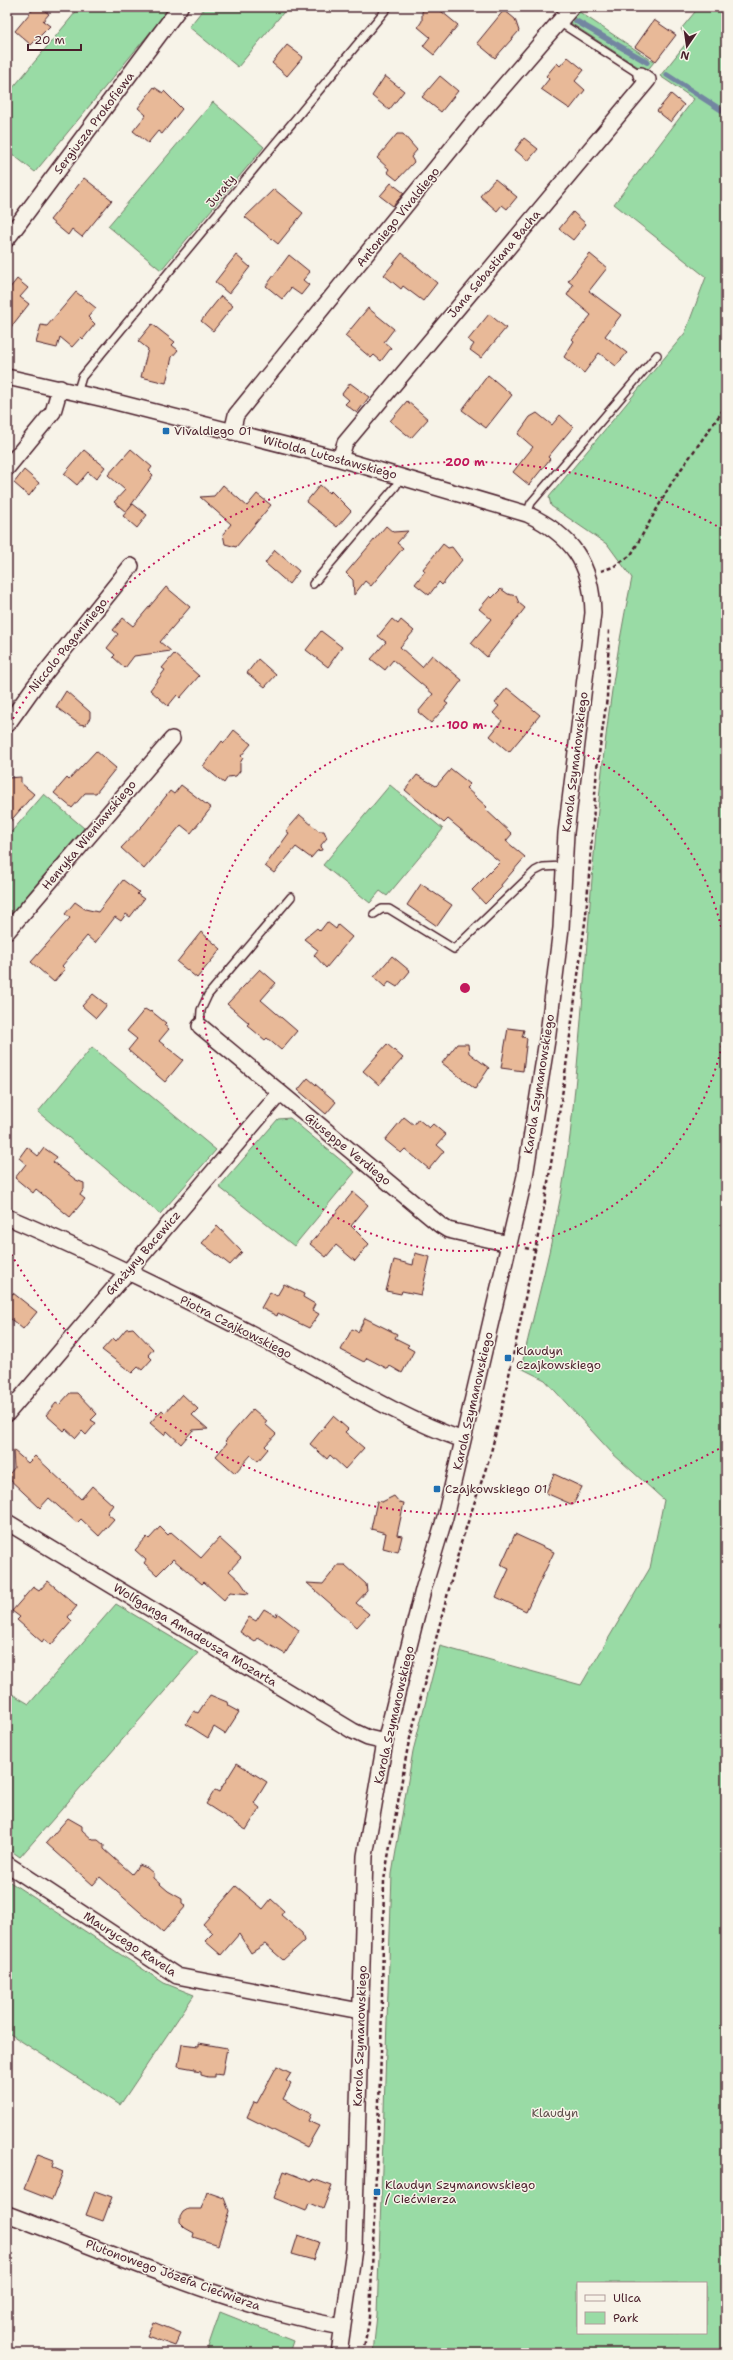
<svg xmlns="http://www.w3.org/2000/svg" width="733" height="2360" font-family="'Shantell Sans',sans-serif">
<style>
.green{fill:#99dba5;stroke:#727d68;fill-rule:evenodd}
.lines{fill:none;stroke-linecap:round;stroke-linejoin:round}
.stream{stroke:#7386a1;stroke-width:5.5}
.building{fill:#e8b998;stroke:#4a1f2b}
.service-casing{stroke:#4a1f2b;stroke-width:10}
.minor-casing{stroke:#4a1f2b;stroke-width:18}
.path{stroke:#4a1f2b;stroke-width:2.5;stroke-dasharray:4 3;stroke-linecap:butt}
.service{stroke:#f7f3e8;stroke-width:7}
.minor{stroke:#f7f3e8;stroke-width:15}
.ring{fill:none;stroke:#c2185b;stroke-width:2;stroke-dasharray:2 4}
.poi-dot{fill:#1f6fb2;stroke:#f7f3e8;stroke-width:1.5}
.labels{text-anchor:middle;stroke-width:3;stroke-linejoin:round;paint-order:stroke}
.street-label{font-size:12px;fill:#4a1f2b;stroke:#f7f3e8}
.poi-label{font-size:12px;fill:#4a1f2b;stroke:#f7f3e8;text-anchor:start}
.park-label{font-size:12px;fill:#5e4e4a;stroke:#f7f3e8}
.centre{fill:#c2185b;stroke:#f7f3e8;stroke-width:2}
.ring-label{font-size:12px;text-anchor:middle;font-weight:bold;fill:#c2185b;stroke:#f7f3e8;stroke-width:3;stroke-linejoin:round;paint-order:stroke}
</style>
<rect width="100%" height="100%" fill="#f7f3e8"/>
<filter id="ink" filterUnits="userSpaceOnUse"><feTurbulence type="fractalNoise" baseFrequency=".025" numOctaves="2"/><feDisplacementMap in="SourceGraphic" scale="8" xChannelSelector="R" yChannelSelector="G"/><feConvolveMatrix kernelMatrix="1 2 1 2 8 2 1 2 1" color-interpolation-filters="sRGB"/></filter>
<g filter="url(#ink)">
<path class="green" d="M80,7H171L35,172L7,150V95Z
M205,7H288L238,67L189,27Z
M699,7H726V2353H373L377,2315L392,1874L413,1751L440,1646L581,1685L650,1568L664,1500L612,1453L545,1380L521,1368C539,1292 561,1214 570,1136C591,950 592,761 632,578L608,545L551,506L549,497L685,333L706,277L614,204L694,99L660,76L688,41L681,29ZM578,2283H706V2333H578Z
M578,11L654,62L646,72L569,22Z
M213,102L264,147L161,270L108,226Z
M390,785L443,829L387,896L380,891L370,903L323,865Z
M44,794L84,828L7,919V837Z
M92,1047L216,1150L160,1214L38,1112Z
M290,1118L355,1172L294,1246L219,1187L278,1119Z
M116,1604L198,1653L20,1857L7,1848V1691L29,1704Z
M7,1880L164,1983L194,1995L120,2105L7,2032Z
M220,2312L293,2341L289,2353H206Z"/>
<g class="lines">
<path class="stream" d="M556,7L559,9
M576,21L647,62
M667,75L726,113"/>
</g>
<path class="building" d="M35,7H40L49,14L43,21L50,26L31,45L15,31Z
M425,7H436L458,25L434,55L423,46L430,37L418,27L422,21V12Z
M504,10L515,19L519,31L495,58L477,43Z
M654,20L676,35L656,61L635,47Z
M287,45L303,57L287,76L272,63Z
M568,57L584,70L575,81L585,90L570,109L541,89L549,79L546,76L557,63L560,66Z
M385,76L404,91L389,110L372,96Z
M440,76L458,91L441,112L422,97Z
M154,87L163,93L164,91L182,109L162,134L158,131L148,143L133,131L146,115L138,108Z
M671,94L684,105L671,122L657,111Z
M397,134H403L417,150L411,157L414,162L397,180L387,172L389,169L377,158Z
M524,138L538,149L528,161L515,150Z
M84,178L112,200L82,237L72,229L68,235L50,220Z
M495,179L517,197L507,209L502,205L497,211L480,196Z
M391,183L404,193L393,206L380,196Z
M274,189L303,213L278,244L245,217Z
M573,212L586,224L573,240L559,229Z
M402,253L437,283L423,301L403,286L401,289L384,275Z
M590,254L607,268L589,291L621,315L605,336L627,353L616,366L599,353L584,373L564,357L574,341L572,339L591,315L567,295L573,285L568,281Z
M236,255L250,267L229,294L215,282Z
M289,255L310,272L303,280L309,285L301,295L291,288L282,299L266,286Z
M17,279L28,288L20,297L29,304L7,332V287L9,289Z
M76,292L96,308L88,317L95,324L83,339L81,337L72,347L60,337L57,348L36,343L41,325L47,326Z
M221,296L233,306L213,331L201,321Z
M368,308L394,329L384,342L391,348L381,361L374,355L371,358L345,336Z
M489,314L506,328L481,358L470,350L474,344L468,340Z
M152,324L175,342L172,345L178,350L172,357L166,383L141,377L148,349L138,341Z
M488,375L512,395L486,428L462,410Z
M350,383L369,397L357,413L345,404L349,400L342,394Z
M407,401L428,419L411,438L390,421Z
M537,413L552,425L560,415L573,427L548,457L550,459L529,485L513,472L533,447L518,434L530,417Z
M131,449L152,467L149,471L153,475L126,512L114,502L125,490L108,475Z
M84,450L105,467L96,479L88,472L77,485L64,474Z
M24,470L39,483L29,496L14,483Z
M223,485L247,506L257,494L271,505L236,547L225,544L223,534L231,524L200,497L214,496Z
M320,485L329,493L331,491L351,511L337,527L306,502Z
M133,504L147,515L137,528L123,516Z
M386,526L393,532L408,531L397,543L403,548L371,586L365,581L354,595L353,580L346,573Z
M443,544L448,548L452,547L462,560L442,585L439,582L429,595L415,584L425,571L423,569Z
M275,550L299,571L289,584L265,563Z
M166,587L190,607L160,642L171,651L134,656L125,668L113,657L115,655L107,648L118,634L113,630L123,618L133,626Z
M501,589L508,594L516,596L519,603L525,608L487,657L471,643L491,619L479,609L490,596L492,598Z
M392,619L398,624L401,620L414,631L400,647L422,667L432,655L462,680L445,702L448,704L431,723L418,712L433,694L393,660L385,670L371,659L386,642L378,636Z
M321,631L342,647L328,667L306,650Z
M174,654L199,676L180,698L177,695L168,706L150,690L165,670L162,668Z
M258,659L276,675L265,687L247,673Z
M507,688L540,715L509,752L490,736L502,721L493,713L499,706L495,703Z
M66,691L90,712V718L85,725L79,724L56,707Z
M234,730L251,744L241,756L243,758L240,763V771L236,776L228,777L224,783L203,766L222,741L224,743Z
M96,751L116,768L96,793H85L72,808L54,793L67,778L69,780Z
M451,769L470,784L466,788L487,807L485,809L512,834L506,841L525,857L501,885L502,887L485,904L472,890L500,862L448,819L444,823L405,790L417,775L436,786Z
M21,777V783L34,794L7,825V778Z
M181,785L211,808L191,833L181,825L144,869L121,848L144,824L170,791L174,794Z
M300,815L319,831H324L327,838L321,845L322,850L317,851L311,858L296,847L274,873L265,866L289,833L286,831Z
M123,880L139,892L137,894L144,899L130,917L126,914L121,921L115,917L95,943L87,936L62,966L65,969L54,982L31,962L70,918L65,914L75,902L85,909L98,912Z
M421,884L452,905L437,926L407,905Z
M327,922L336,929L338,925L352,937L326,968L314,955L318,950L304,939L317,928L320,931Z
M201,932L221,949L197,978L177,962Z
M392,956L410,971L397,987L389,982L385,987L374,977Z
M260,969L276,983L261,1000L297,1031L281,1050L267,1038L265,1040L247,1025L249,1023L227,1004Z
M93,994L107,1005L96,1018L82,1006Z
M145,1009L150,1012L151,1011L166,1023L164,1025L169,1029L159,1041L183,1060L165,1082L128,1050L137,1039L127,1031Z
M508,1028L524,1030L522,1037L527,1038L523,1071L501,1068Z
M387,1044L403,1058L379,1085L363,1071Z
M457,1044H468L469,1053L489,1068L475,1089L442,1063Z
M308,1078L336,1102L326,1114L298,1090Z
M404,1117L414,1125L418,1119L429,1128L433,1124L446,1135L437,1145L444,1151L429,1169L405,1149L401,1153L385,1140Z
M27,1147L38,1156L44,1148L57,1157L53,1162L76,1180L84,1183V1189L80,1195L85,1199L70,1217L36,1189L33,1193L15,1178L26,1164L19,1158Z
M353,1192L368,1205L351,1226L369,1244L355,1261L336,1245L326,1257L310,1244Z
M217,1226L242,1252L230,1265L202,1243Z
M415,1253L430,1257L421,1295L402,1291L401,1294L386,1291L394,1260L413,1265Z
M284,1284L304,1294L303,1297L315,1304L312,1310L319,1314L309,1328L278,1313L277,1316L261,1308L270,1292L277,1296Z
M13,1293L37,1312L23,1329L7,1316V1300Z
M365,1318L397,1334L395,1338L409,1345L407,1347L414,1351L402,1373L390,1366L388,1369L367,1358L364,1362L341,1350L352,1329L358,1332Z
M133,1328L153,1349L148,1355L152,1359L142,1370L138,1367L132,1373L102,1350L113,1338L116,1341L126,1329Z
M70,1393H77L97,1414L91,1420L96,1423L86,1435L82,1431L76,1438L66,1429L64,1431L46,1415L56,1403L59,1405Z
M182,1394L198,1409L192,1415L208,1429L193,1430L181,1444L167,1431L164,1435L150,1423L162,1410L165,1413Z
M253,1409L267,1421L265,1424L276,1434L265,1446L268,1449L258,1461L251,1455L235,1473L216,1456L227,1443L225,1441Z
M333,1416L348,1429L345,1432L364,1448L345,1469L330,1455L327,1459L310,1444Z
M13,1450L28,1463L35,1456L81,1499L92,1486L113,1505L107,1513L114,1519L99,1536L81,1519L77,1523L49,1498L40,1508L7,1477L14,1468Z
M554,1474L582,1487L573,1505L546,1493Z
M394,1496L399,1502L404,1503L397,1535L402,1536L398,1552L383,1548L386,1533L371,1529L377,1501L382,1502Z
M160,1527L168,1535L171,1532L201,1558L219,1538L241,1558L229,1571L240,1581L249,1594L230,1592L224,1600L204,1582L202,1584L173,1559L157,1575L144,1563L146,1560L135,1550L147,1537L149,1539Z
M515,1534L554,1552L526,1611L496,1597L509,1569L501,1565Z
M338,1565H345L366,1584L367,1591L356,1603L369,1614L357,1627L307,1583L323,1584Z
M48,1581L77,1606L68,1617L72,1621L51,1645L44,1639L42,1642L17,1620L20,1617L12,1611L33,1587L39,1591Z
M264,1609L276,1616L277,1613L299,1630L285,1654L258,1638L255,1642L240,1632L249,1617L256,1621Z
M210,1695L227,1702L228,1706L239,1712L225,1734L214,1727L208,1738L186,1724L194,1711L198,1713Z
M237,1763L267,1782L254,1803L260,1808L246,1830L206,1804L215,1790L219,1792Z
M68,1818L82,1826V1830L93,1840H98L104,1845V1849L132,1874L139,1865L147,1868L153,1873V1878L168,1891L182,1899V1903L186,1906L163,1932L100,1877L93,1885L46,1843Z
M236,1886L263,1909L271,1899L284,1911L281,1915L302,1933L304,1941L283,1960L265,1944L251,1953L239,1934L221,1955L205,1941L213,1933L203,1924Z
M199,2043L227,2048L222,2075L215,2074V2077H208L201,2075V2072L195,2071V2069L178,2066L182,2044L199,2046Z
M277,2066L291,2073L286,2081L291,2084L283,2099L311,2114L308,2121L319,2126L307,2147L247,2117L254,2102L257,2103Z
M38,2154L54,2160L52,2167L63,2172L52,2200L24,2189Z
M284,2171L312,2182L313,2179L332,2186L323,2209L309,2203L306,2211L274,2198Z
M95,2191L112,2197L103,2221L86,2215Z
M207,2192L224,2198L229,2211L218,2245L193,2237L194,2233L185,2228L180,2223V2217L183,2212L188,2209H201Z
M298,2235L319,2242L313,2260L292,2254Z
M153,2322L181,2333L175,2346L147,2336Z"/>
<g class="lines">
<defs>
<path id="service" d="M559,22L641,75
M77,393L82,377L388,7
M527,514L531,503L657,355
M313,584L396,486L400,475
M374,914L382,909H389L454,949L535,871L543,867L563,866
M200,1026L201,1010L208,995L291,897"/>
<path id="minor" d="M7,239L180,7
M7,377L104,399L340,459L527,514C571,535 592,563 593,613L566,833L561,928L548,1034L525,1176L445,1517L423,1590L385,1742L365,1856L354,2249L339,2353
M232,432L236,415L478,116L572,7
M340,459L345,443L648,80L641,75
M7,468L53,412L60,388
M7,725L34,687L131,566
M7,932L172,739
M200,1026L440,1225L448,1230L509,1244
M7,1217C104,1258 199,1306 293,1355C348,1385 404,1419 463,1440
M7,1414L280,1093
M7,1522L353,1731L368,1738L385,1742
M7,1864L177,1976L360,2011
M7,2214C114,2254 231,2307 342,2327"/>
</defs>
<use href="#service" class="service-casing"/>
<use href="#minor" class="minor-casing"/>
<path class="path" d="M601,571L613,567L631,555L672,482L726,406
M525,1248L535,1250
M363,2353L370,2317L381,2054L384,1880L408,1746L461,1543L490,1456L503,1404L544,1207L563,1089L586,915L597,768L607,698L609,629"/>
<use href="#service" class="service"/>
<use href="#minor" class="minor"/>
</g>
</g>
<g class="ring">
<path d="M726 1022A263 263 0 1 1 726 954"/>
<path d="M724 1446A526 526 0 0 1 7 1247M7 729A526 526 0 0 1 724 530"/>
</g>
<g class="poi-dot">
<rect x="162" y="427" width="8" height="8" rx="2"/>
<rect x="504" y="1354" width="8" height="8" rx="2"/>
<rect x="433" y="1485" width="8" height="8" rx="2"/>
<rect x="373" y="2188" width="8" height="8" rx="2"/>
</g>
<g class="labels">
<g class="street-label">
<text transform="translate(94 123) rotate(-53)" y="4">Sergiusza Prokofiewa</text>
<text transform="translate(221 191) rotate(-50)" y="4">Juraty</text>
<text transform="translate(398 217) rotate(-51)" y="4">Antoniego Vivaldiego</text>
<text transform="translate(494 264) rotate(-50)" y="4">Jana Sebastiana Bacha</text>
<text transform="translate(330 457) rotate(15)" y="4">Witolda Lutosławskiego</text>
<text transform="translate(68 645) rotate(-51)" y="4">Niccolo Paganiniego</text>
<text transform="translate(575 762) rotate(-83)" y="4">Karola Szymanowskiego</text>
<text transform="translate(89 835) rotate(-50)" y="4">Henryka Wieniawskiego</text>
<text transform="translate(539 1084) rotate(-81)" y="4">Karola Szymanowskiego</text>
<text transform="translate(348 1149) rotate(39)" y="4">Giuseppe Verdiego</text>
<text transform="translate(143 1253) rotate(-49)" y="4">Grażyny Bacewicz</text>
<text transform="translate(236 1327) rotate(27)" y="4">Piotra Czajkowskiego</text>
<text transform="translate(473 1401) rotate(-77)" y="4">Karola Szymanowskiego</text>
<text transform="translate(195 1635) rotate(31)" y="4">Wolfganga Amadeusza Mozarta</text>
<text transform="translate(394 1715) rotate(-77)" y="4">Karola Szymanowskiego</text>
<text transform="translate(130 1944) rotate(33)" y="4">Maurycego Ravela</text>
<text transform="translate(360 2036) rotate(-88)" y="4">Karola Szymanowskiego</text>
<text transform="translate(173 2275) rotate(20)" y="4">Plutonowego Józefa Ciećwierza</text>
</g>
<g class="poi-label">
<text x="174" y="435">Vivaldiego 01</text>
<text x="516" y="1355">Klaudyn<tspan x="516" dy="14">Czajkowskiego</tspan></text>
<text x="445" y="1493">Czajkowskiego 01</text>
<text x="385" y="2189">Klaudyn Szymanowskiego<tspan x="385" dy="14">/ Ciećwierza</tspan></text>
</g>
<g class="park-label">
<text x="555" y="2117">Klaudyn</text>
</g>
</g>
<circle cx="465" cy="988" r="6" class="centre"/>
<g class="ring-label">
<text x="465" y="466">200 m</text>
<text x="465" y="729">100 m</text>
</g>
<rect width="733" height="2360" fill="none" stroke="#f7f3e8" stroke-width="24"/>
<rect x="12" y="12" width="709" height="2336" fill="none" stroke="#4a1f2b" stroke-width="1.5" filter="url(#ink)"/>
<rect x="577" y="2282" width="130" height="52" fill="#f7f3e8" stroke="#b29e9c"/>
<rect x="585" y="2295" width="20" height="6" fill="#f7f3e8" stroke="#b29e9c"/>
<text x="613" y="2302" font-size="12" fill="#4a1f2b">Ulica</text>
<rect x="585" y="2312" width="20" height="12" fill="#99dba5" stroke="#b29e9c"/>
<text x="613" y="2322" font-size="12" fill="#4a1f2b">Park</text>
<g transform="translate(687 46) rotate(193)" stroke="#f7f3e8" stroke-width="3" paint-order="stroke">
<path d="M0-3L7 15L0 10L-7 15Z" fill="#4a1f2b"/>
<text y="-6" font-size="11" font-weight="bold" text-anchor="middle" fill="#4a1f2b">N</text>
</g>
<path d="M28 44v6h53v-6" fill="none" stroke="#4a1f2b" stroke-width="2"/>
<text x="34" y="44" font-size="12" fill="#4a1f2b" stroke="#f7f3e8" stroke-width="3" paint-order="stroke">20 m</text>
</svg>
